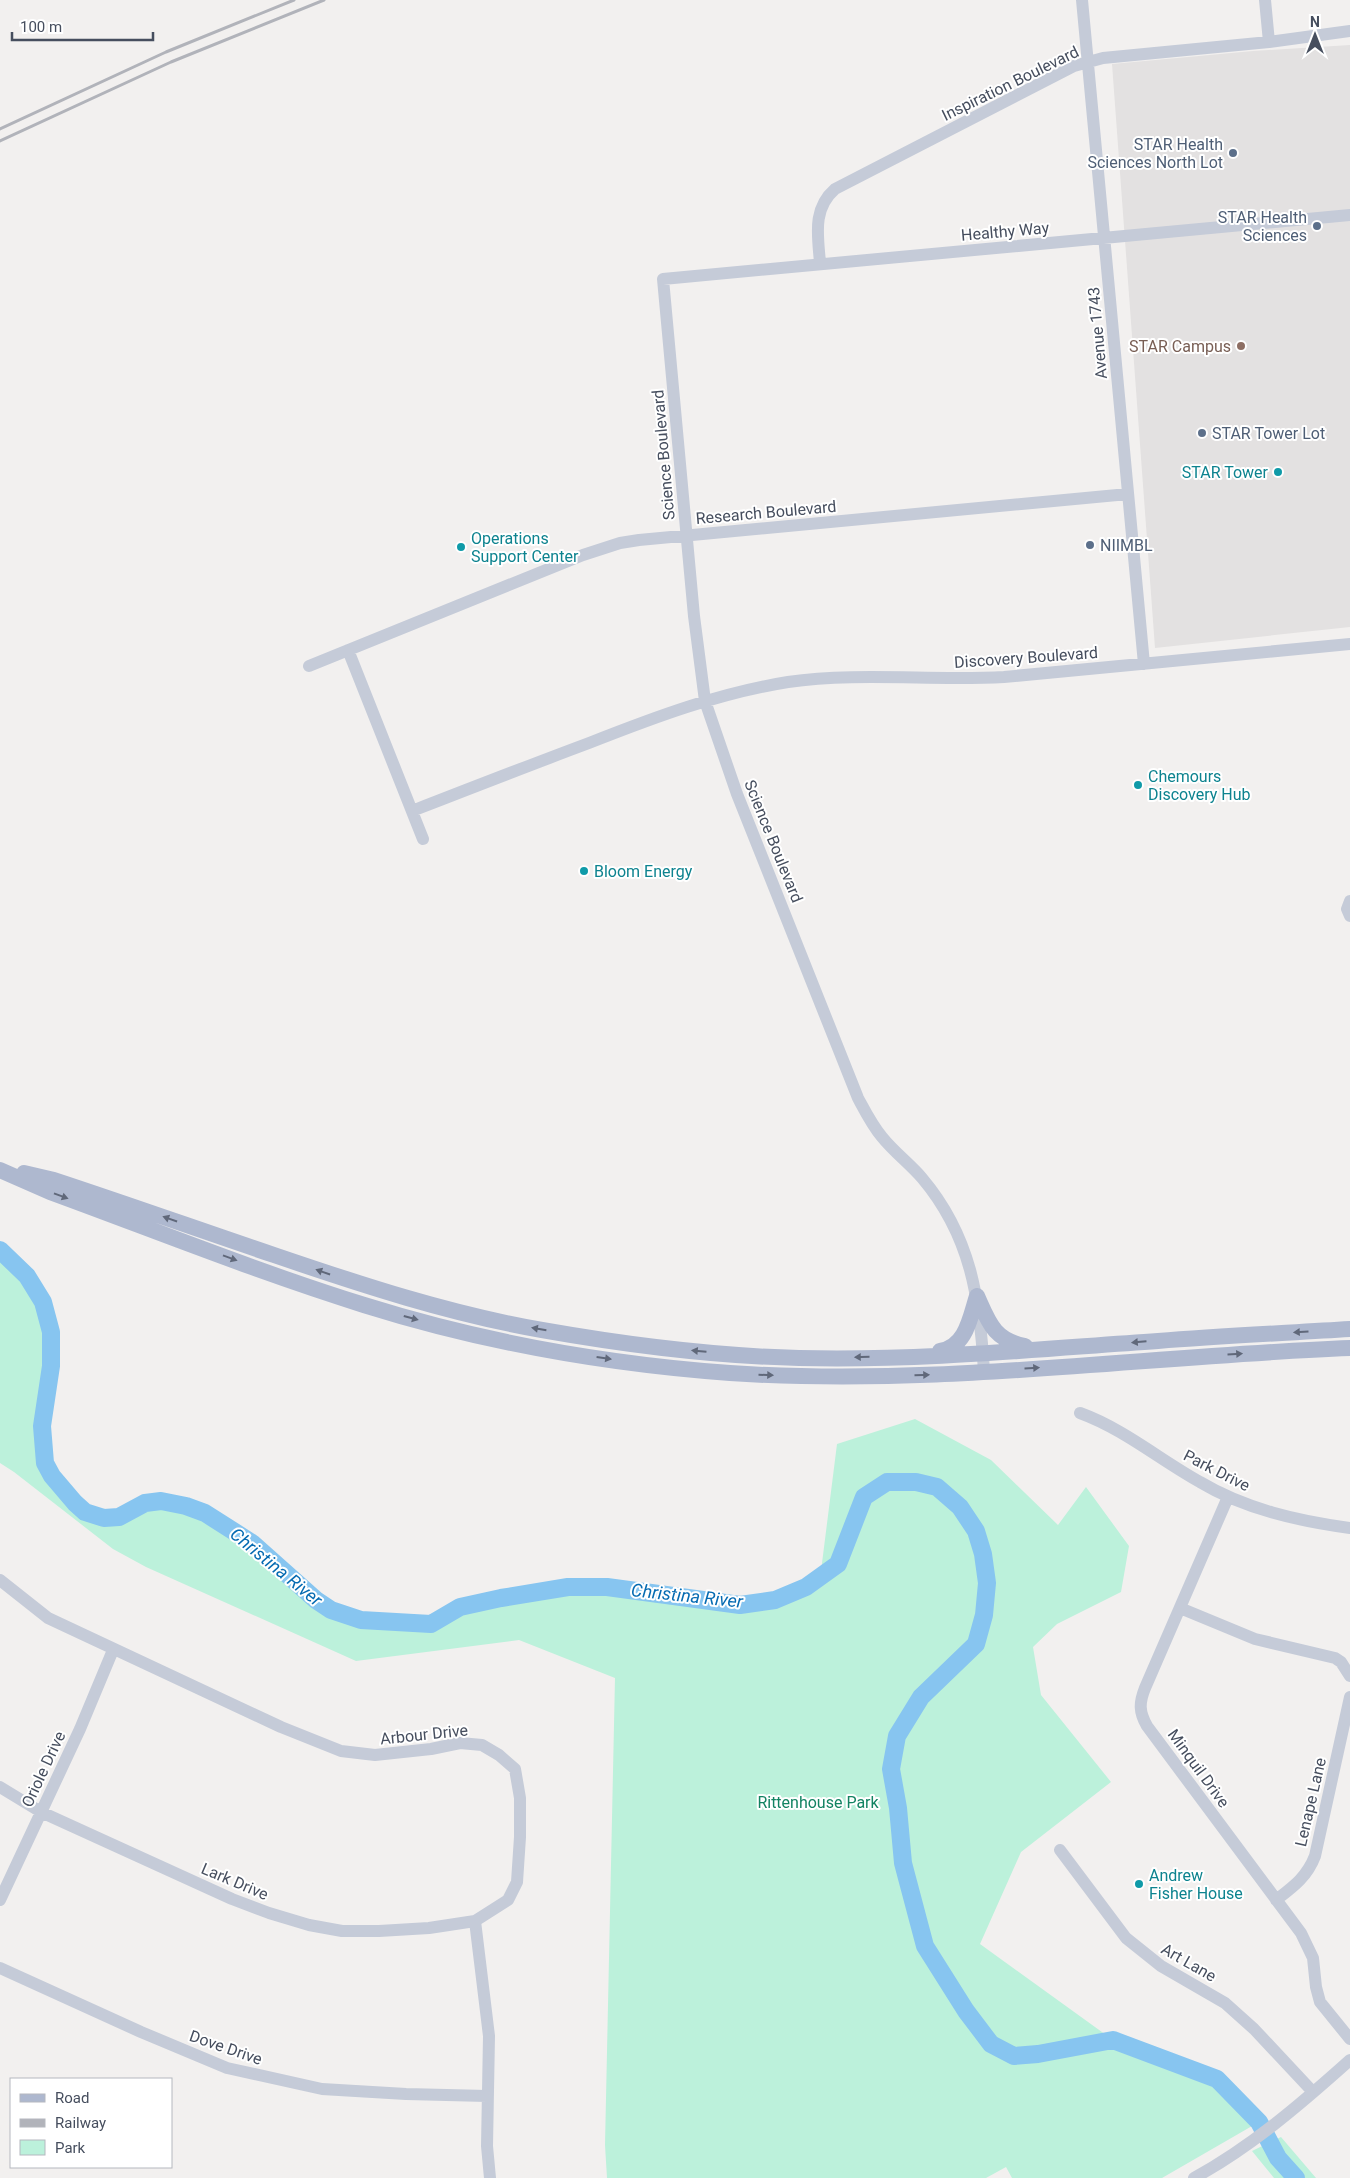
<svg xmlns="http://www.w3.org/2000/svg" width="1350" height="2178" font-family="Roboto,sans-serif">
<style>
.education{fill:#e3e1e1}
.green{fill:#bcf1db}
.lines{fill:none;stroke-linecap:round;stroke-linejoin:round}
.river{stroke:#87c5f0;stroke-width:18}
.minor{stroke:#c5cbd8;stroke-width:12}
.major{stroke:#aeb8cf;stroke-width:16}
.rail{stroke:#b1b3ba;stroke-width:3}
.oneway{fill:#60687a}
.service-dot{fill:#5c6f8a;stroke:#fff;stroke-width:2}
.education-dot{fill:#8d6e63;stroke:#fff;stroke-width:2}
.culture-dot{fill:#0f9aa8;stroke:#fff;stroke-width:2}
.labels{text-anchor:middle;stroke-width:4;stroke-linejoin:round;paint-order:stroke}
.street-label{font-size:16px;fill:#464e5e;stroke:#fff}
.service-label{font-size:16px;fill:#4e5e75;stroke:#fff;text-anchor:end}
.education-label{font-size:16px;fill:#785e54;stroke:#fff;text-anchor:end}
.culture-label{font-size:16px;fill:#0d838f;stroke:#fff;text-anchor:start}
.park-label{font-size:16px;fill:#138362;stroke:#fff}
.water-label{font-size:18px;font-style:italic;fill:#066bb2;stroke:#fff}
</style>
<rect width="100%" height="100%" fill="#f2f0ef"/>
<path class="education" d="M1350,45V627L1155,648L1112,64L1253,51Z"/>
<path class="green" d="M0,1250L4,1252L51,1332V1366L42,1426L45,1463L52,1476L85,1512L112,1518L119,1517L145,1503L161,1501L186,1506L205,1513L252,1543L316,1600L331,1610L361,1620L375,1622L431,1624L460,1607L501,1598L568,1587H607L706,1601L740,1605L757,1603L791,1594L820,1579L837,1444L915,1419L991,1460L1058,1525L1086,1487L1129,1546L1121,1592L1057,1624L1033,1647L1041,1695L1111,1782L1021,1852L980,1944L1113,2040L1217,2079L1259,2122L1162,2178H1012L1006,2167L986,2178H607L605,2145L615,1678L519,1640L356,1661L146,1567L113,1549L14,1472L0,1463Z
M1281,2137L1316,2178H1274L1252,2151Z"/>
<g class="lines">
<path class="river" d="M0,1250L27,1276L43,1302L51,1332V1366L42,1426L45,1463L52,1476L75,1503L85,1512L104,1518L119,1517L145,1503L161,1501L186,1506L205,1513L252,1543L316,1600L331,1610L361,1620L431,1624L460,1607L501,1598L568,1587H607L740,1605L775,1600L806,1587L838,1564L864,1497L887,1482H916L937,1487L960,1507L976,1531L983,1554L987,1583L984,1615L976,1644L921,1697L897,1736L891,1769L898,1808L903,1863L925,1946L966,2011L991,2044L1014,2056L1038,2054L1113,2040L1217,2079L1259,2122L1278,2158L1296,2178"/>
<path class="minor" d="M1082,0L1144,664
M1265,0L1269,42
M820,263C818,236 812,209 835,189L1074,66L1103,58L1269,42L1350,31
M348,650L423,839
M309,666L583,555L620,543L639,540L1128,494
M412,811C471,788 530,765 589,743C655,717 719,693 788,682C858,672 933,681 1004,677L1350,644
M1350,901L1347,909L1350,916
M984,1372C980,1299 971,1236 922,1178C910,1164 894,1152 882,1137C872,1125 865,1111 858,1098L737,794L705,701L694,616L663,279L1350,215
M1080,1413C1124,1429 1160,1460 1200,1482C1245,1509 1298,1521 1350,1528
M1228,1497L1145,1688C1139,1703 1139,1712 1147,1726L1301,1933L1313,1958L1316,1987L1320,2002L1350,2039
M0,1580L48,1618L281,1727L341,1751L375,1755L431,1749L460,1743L482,1745L499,1755L515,1769L520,1798V1837L517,1882L508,1900L475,1921L429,1928L379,1931H342L309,1925L269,1913L232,1899L41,1812L0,1787
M1180,1608L1255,1639L1335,1658L1341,1662L1350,1676
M1060,1850L1126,1938L1161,1966L1225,2003L1254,2029L1313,2092
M0,1900L80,1729L113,1650
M1276,1900C1293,1887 1307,1877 1315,1856L1350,1697
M475,1921L489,2036L487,2146L490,2178
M0,1968L141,2032L227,2068L322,2089L406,2094L487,2096
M1194,2178C1251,2147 1302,2103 1350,2060"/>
<path class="major" d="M0,1170L50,1192C154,1230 258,1272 364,1305C482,1342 607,1364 730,1373C937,1387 1144,1356 1350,1348
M24,1173L54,1180C127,1204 200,1230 274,1255C362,1285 450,1314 542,1330C627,1345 714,1356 799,1358C919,1361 1039,1349 1158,1341C1222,1336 1286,1333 1350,1329
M977,1296C989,1323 994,1340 1025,1346
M940,1351C966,1347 970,1318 977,1296"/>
<path class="rail" d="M0,129L166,52L294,0
M0,141L171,62L324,0"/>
</g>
<defs><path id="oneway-solid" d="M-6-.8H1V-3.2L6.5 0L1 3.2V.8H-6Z" transform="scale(1.25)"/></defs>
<g class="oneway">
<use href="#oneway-solid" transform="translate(61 1196) rotate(20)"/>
<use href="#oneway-solid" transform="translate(170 1219) rotate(-161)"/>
<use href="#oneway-solid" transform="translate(230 1258) rotate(20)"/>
<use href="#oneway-solid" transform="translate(323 1272) rotate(-161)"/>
<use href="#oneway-solid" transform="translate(411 1318) rotate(15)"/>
<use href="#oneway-solid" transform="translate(539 1329) rotate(-170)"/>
<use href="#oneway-solid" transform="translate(1301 1332) rotate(177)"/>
<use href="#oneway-solid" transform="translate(1139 1342) rotate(175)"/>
<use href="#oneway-solid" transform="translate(699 1351) rotate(-175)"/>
<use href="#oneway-solid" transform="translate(1235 1354) rotate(-4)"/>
<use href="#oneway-solid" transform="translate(862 1357) rotate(179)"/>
<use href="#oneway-solid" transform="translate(604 1358) rotate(8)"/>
<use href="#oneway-solid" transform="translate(1032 1368) rotate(-4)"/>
<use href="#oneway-solid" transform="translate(766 1375) rotate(2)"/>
<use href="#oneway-solid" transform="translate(922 1375) rotate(-2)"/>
</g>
<g class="service-dot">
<circle cx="1233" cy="153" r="5"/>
<circle cx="1317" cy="226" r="5"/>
<circle cx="1202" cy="433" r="5"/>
<circle cx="1090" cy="545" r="5"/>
</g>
<circle class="education-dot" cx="1241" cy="346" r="5"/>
<g class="culture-dot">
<circle cx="1278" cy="472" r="5"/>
<circle cx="461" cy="547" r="5"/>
<circle cx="1138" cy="785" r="5"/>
<circle cx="584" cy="871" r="5"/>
<circle cx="1139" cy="1884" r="5"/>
</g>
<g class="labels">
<g class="street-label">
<text transform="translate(1010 83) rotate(-26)" y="6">Inspiration Boulevard</text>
<text transform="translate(1005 231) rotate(-5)" y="6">Healthy Way</text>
<text transform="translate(1097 333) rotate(-95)" y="6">Avenue 1743</text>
<text transform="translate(663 455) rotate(-95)" y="6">Science Boulevard</text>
<text transform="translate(766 512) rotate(-5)" y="6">Research Boulevard</text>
<text transform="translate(1026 657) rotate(-4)" y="6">Discovery Boulevard</text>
<text transform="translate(774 841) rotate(68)" y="6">Science Boulevard</text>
<text transform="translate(1217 1470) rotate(27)" y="6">Park Drive</text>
<text transform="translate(424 1734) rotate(-6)" y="6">Arbour Drive</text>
<text transform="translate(1199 1768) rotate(54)" y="6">Minquil Drive</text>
<text transform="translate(43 1769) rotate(-65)" y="6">Oriole Drive</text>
<text transform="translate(1310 1802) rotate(-77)" y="6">Lenape Lane</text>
<text transform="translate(235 1881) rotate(23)" y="6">Lark Drive</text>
<text transform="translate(1189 1962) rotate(30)" y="6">Art Lane</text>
<text transform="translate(226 2047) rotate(19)" y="6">Dove Drive</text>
</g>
<g class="service-label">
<text x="1223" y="150">STAR Health<tspan x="1223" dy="18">Sciences North Lot</tspan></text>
<text x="1307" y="223">STAR Health<tspan x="1307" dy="18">Sciences</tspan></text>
<text x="1212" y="439" text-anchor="start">STAR Tower Lot</text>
<text x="1100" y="551" text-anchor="start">NIIMBL</text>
</g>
<g class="education-label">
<text x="1231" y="352">STAR Campus</text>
</g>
<g class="culture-label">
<text x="1268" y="478" text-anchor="end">STAR Tower</text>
<text x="471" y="544">Operations<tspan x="471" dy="18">Support Center</tspan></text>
<text x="1148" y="782">Chemours<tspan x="1148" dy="18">Discovery Hub</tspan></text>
<text x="594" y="877">Bloom Energy</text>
<text x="1149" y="1881">Andrew<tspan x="1149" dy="18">Fisher House</tspan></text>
</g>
<g class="park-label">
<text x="818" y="1808">Rittenhouse Park</text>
</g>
<g class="water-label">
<text transform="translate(276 1567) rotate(39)" y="6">Christina River</text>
<text transform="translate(687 1596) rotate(6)" y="6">Christina River</text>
</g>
</g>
<rect x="10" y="2078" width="162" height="90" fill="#ffffff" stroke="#b5b8bf"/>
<rect x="20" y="2094" width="25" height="8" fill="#aeb8cf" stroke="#b5b8bf"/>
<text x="55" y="2103" font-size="15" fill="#464e5e">Road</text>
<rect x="20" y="2119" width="25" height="8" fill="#b1b3ba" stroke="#b5b8bf"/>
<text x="55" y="2128" font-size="15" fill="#464e5e">Railway</text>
<rect x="20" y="2140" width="25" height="15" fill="#bcf1db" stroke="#b5b8bf"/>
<text x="55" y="2153" font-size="15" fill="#464e5e">Park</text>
<g transform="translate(1315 35)" stroke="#ffffff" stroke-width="4" paint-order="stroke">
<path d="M0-4L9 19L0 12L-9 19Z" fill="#464e5e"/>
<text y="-8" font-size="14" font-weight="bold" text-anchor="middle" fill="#464e5e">N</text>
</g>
<path d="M12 32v8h141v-8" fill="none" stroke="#464e5e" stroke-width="2.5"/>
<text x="20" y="32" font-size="15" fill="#464e5e" stroke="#ffffff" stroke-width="4" paint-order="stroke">100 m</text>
</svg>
